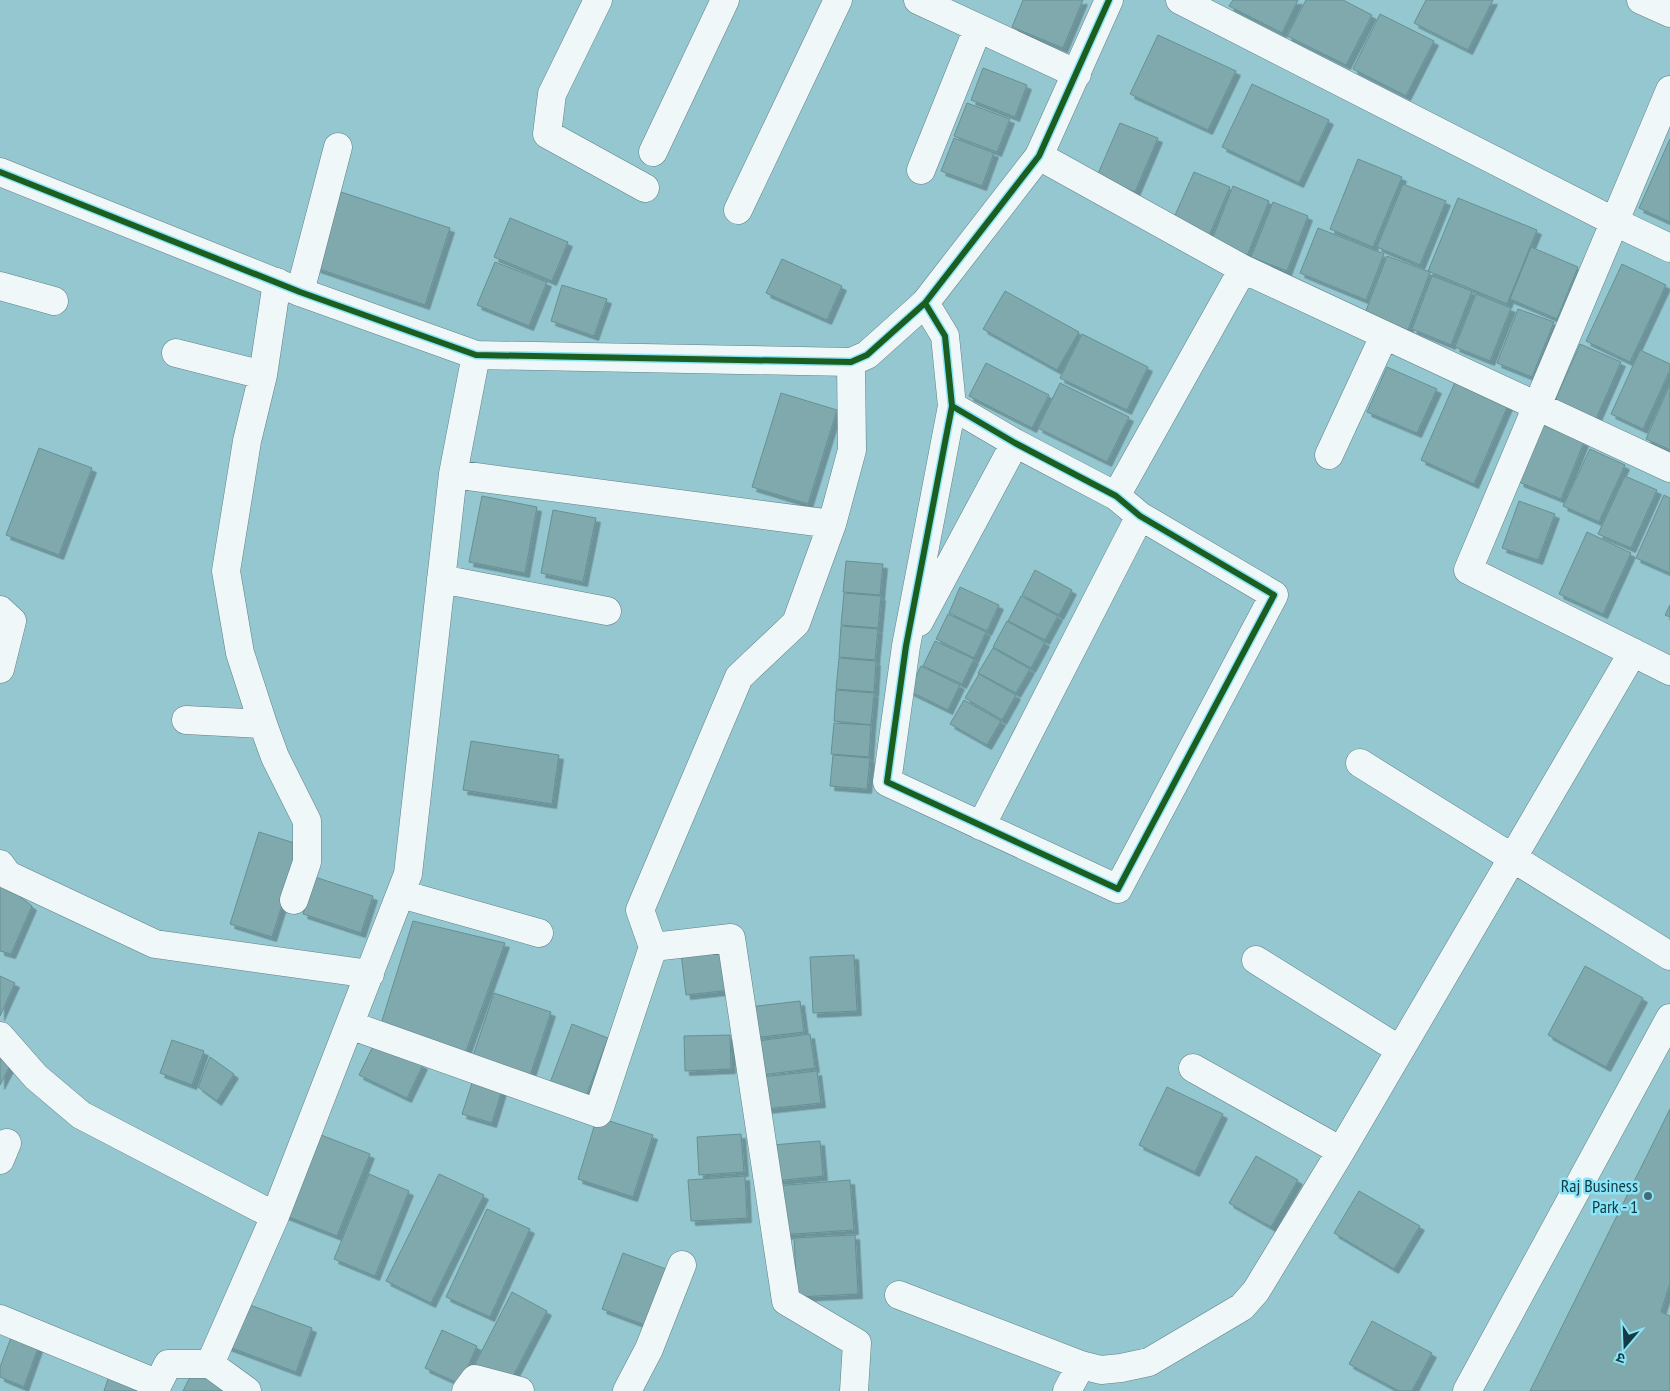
<svg xmlns="http://www.w3.org/2000/svg" width="1670" height="1391" font-family="'PT Sans Narrow','Noto Sans Devanagari',sans-serif">
<style>
.building{fill:#7fa9ac;stroke:#659194;filter:url(#shadow)}
.lines{fill:none;stroke-linecap:round;stroke-linejoin:round}
.street-casing{stroke:#608086;stroke-width:29}
.secondary-casing{stroke:#608086;stroke-width:29}
.street{stroke:#eff7f8;stroke-width:28}
.secondary{stroke:#eff7f8;stroke-width:28}
.cycleway-casing{stroke:#89e5f7;stroke-width:9}
.cycleway{stroke:#1b5e20;stroke-width:6}
.poi-dot{fill:#416c75;stroke:#89e5f7;stroke-width:2}
.labels{text-anchor:middle;stroke-width:5;stroke-linejoin:round;paint-order:stroke}
.poi-label{font-size:18px;fill:#143b43;stroke:#89e5f7;text-anchor:end}
</style>
<defs>
<filter id="shadow"><feDropShadow dx="4.5" dy="4.5" stdDeviation="0" flood-color="#0004"/></filter>
</defs>
<rect width="100%" height="100%" fill="#95c7d1"/>
<path class="building" d="M1023,0H1083L1063,48L1012,27Z
M1233,0H1298L1282,33L1229,6Z
M1306,0H1343L1372,15L1346,65L1287,36Z
M1426,0H1493L1468,50L1414,23Z
M1380,14L1434,41L1406,96L1353,69Z
M1158,35L1236,71L1208,130L1130,94Z
M983,68L1027,85L1015,117L971,100Z
M1252,84L1329,120L1299,183L1222,147Z
M967,103L1010,119L997,152L954,136Z
M1120,123L1158,138L1135,192L1097,176Z
M954,138L994,153L982,186L941,171Z
M1670,139V222L1639,208Z
M1358,159L1402,177L1373,247L1330,229Z
M1194,172L1230,187L1208,238L1172,222Z
M1403,184L1446,201L1420,265L1377,247Z
M1233,186L1269,201L1247,256L1211,242Z
M341,192L450,228L425,305L316,268Z
M1458,198L1537,230L1507,304L1428,271Z
M1273,202L1308,216L1287,271L1251,257Z
M510,218L568,242L552,281L494,257Z
M1318,228L1384,254L1366,300L1300,273Z
M1531,247L1578,267L1557,319L1510,299Z
M1387,256L1430,272L1408,330L1365,313Z
M782,259L842,286L827,320L766,293Z
M495,262L547,282L529,326L477,305Z
M1622,264L1666,285L1630,362L1586,341Z
M1432,276L1472,291L1451,345L1412,329Z
M562,285L607,299L594,336L551,321Z
M1005,291L1079,332L1057,370L983,329Z
M1476,294L1511,308L1490,361L1455,347Z
M1518,309L1554,322L1532,377L1497,363Z
M1082,334L1148,367L1127,410L1060,378Z
M1580,344L1621,362L1596,419L1555,401Z
M1640,350L1670,364V370L1643,429L1611,414Z
M986,363L1049,395L1032,428L969,396Z
M1387,367L1437,389L1417,433L1367,412Z
M1456,380L1509,403L1474,484L1421,460Z
M1060,383L1129,417L1107,462L1038,428Z
M1670,384V450L1646,439Z
M781,393L837,410L808,504L752,487Z
M1543,425L1584,442L1561,499L1519,482Z
M39,448L92,468L59,555L6,535Z
M1590,449L1625,465L1599,522L1563,506Z
M1625,476L1657,490L1631,548L1598,534Z
M1664,495L1670,498V573L1636,558Z
M482,496L537,507L525,573L469,562Z
M1519,501L1555,514L1538,560L1502,548Z
M553,510L596,518L583,582L541,573Z
M1587,532L1631,553L1603,614L1559,594Z
M846,561L883,564L880,595L843,592Z
M1035,570L1072,590L1059,615L1022,595Z
M960,587L999,605L987,631L949,613Z
M844,593L881,596L878,628L841,625Z
M1021,596L1058,616L1045,640L1008,621Z
M1670,605V617L1665,615Z
M948,614L986,632L974,658L936,639Z
M1007,621L1045,642L1031,668L993,647Z
M841,626L878,629L875,660L839,657Z
M935,641L974,659L962,684L923,666Z
M993,648L1030,669L1016,693L978,673Z
M839,658L876,661L874,692L836,689Z
M921,666L960,685L948,710L909,691Z
M979,674L1016,695L1002,720L965,698Z
M836,690L874,693L871,725L834,721Z
M964,700L1001,721L987,745L950,724Z
M834,723L871,725L869,757L831,754Z
M471,741L559,755L552,804L463,790Z
M833,755L870,758L867,789L830,786Z
M259,832L301,845L272,937L230,924Z
M315,877L373,896L361,933L303,914Z
M0,881L32,906L11,954L0,951Z
M413,921L505,943L463,1060L380,1027Z
M726,948L731,990L686,995L681,953Z
M854,955L857,1011L813,1013L810,957Z
M1585,966L1643,998L1606,1067L1548,1035Z
M0,976L15,983L0,1016Z
M494,993L551,1012L528,1082L471,1062Z
M800,1001L804,1032L753,1038L749,1007Z
M572,1024L608,1038L584,1102L548,1088Z
M810,1034L815,1068L762,1075L758,1041Z
M730,1035L731,1069L685,1071L684,1036Z
M172,1040L204,1051L192,1085L160,1073Z
M375,1042L423,1065L407,1098L359,1075Z
M0,1051L14,1058L0,1085Z
M210,1057L234,1074L217,1101L198,1087Z
M817,1071L821,1103L765,1109L761,1077Z
M473,1080L502,1090L492,1123L462,1114Z
M1167,1087L1223,1114L1195,1172L1139,1145Z
M1670,1109V1283L1661,1312L1670,1316V1391H1530Z
M597,1117L653,1135L633,1197L578,1179Z
M316,1133L370,1154L337,1236L284,1215Z
M741,1134L744,1172L699,1175L697,1137Z
M820,1141L823,1176L775,1181L772,1145Z
M1256,1156L1298,1180L1271,1227L1229,1203Z
M369,1174L409,1191L375,1276L334,1259Z
M439,1174L484,1195L431,1303L386,1281Z
M745,1176L747,1218L691,1221L688,1180Z
M850,1180L854,1230L779,1235L776,1186Z
M1359,1191L1420,1226L1394,1269L1334,1233Z
M487,1209L530,1229L490,1317L446,1297Z
M855,1235L858,1294L797,1297L794,1238Z
M623,1253L674,1272L653,1328L602,1309Z
M512,1292L547,1311L509,1384L474,1366Z
M242,1302L312,1328L296,1372L226,1346Z
M1372,1321L1432,1353L1412,1391H1399L1349,1364Z
M442,1330L477,1346L460,1384L425,1368Z
M13,1332L40,1342L24,1387L0,1377V1367Z
M193,1371L231,1391H183Z
M110,1373L141,1391H104Z"/>
<g class="lines">
<defs>
<path id="street" d="M598,0L552,94L547,134L645,188
M918,0L1077,74
M1180,0L1615,222L1670,248
M1641,0L1670,13
M1670,90L1468,570L1670,671
M653,152L725,0
M1039,156L1243,269L1670,468
M921,170L978,28
M738,210L838,0
M277,282L263,375L247,441L226,571L240,653L263,724L275,757L307,821V862L294,900
M0,286L54,301
M300,292L338,147
M925,303L945,336L952,406L906,646L887,782L1118,889L1274,595L1140,516L1116,496L1015,443L952,406
M176,353L263,375
M1329,455L1384,336
M453,474L832,524
M1116,496L1243,269
M441,579L607,611
M0,610L12,621L0,669
M919,622L1015,443
M186,720L263,724
M1360,763L1670,956
M981,826L1140,516
M0,864L8,875L155,944L370,974
M401,894L539,933
M653,947L731,938L786,1301L857,1343L854,1391
M1256,960L1400,1050
M350,1025L598,1113L653,947L640,910L739,677L796,623L832,524L852,450L851,362
M0,1036L36,1077L81,1115L275,1216
M1193,1068L1341,1151L1633,652
M0,1160L7,1143
M899,1295L1081,1365L1101,1370L1121,1368L1149,1362L1242,1307L1256,1291L1341,1151
M0,1319L158,1384L168,1364H210
M247,1391L210,1364L275,1216L408,874L453,474L476,355
M466,1391L475,1379L520,1391
M627,1391L649,1349L682,1265
M1067,1391L1081,1365
M1467,1391L1670,1018"/>
<path id="secondary" d="M0,172L300,292L476,355L851,362L867,355L925,303L1039,156L1109,0"/>
</defs>
<use href="#street" class="street-casing"/>
<use href="#secondary" class="secondary-casing"/>
<use href="#street" class="street"/>
<use href="#secondary" class="secondary"/>
<defs>
<path id="cycleway" d="M0,172L300,292L476,355L851,362L867,355L925,303L1039,156L1109,0
M925,303L945,336L952,406L906,646L887,782L1118,889L1274,595L1140,516L1116,496L1015,443L952,406"/>
</defs>
<use href="#cycleway" class="cycleway-casing"/>
<use href="#cycleway" class="cycleway"/>
</g>
<circle class="poi-dot" cx="1648" cy="1196" r="5"/>
<g class="labels">
<g class="poi-label">
<text x="1638" y="1192">Raj Business<tspan x="1638" dy="21">Park - 1</tspan></text>
</g>
</g>
<g transform="translate(1625 1346) rotate(199)" stroke="#89e5f7" stroke-width="4" paint-order="stroke">
<path d="M0-4L9 19L0 12L-9 19Z" fill="#143b43"/>
<text y="-8" font-size="14" font-weight="bold" text-anchor="middle" fill="#143b43">उ</text>
</g>
</svg>
